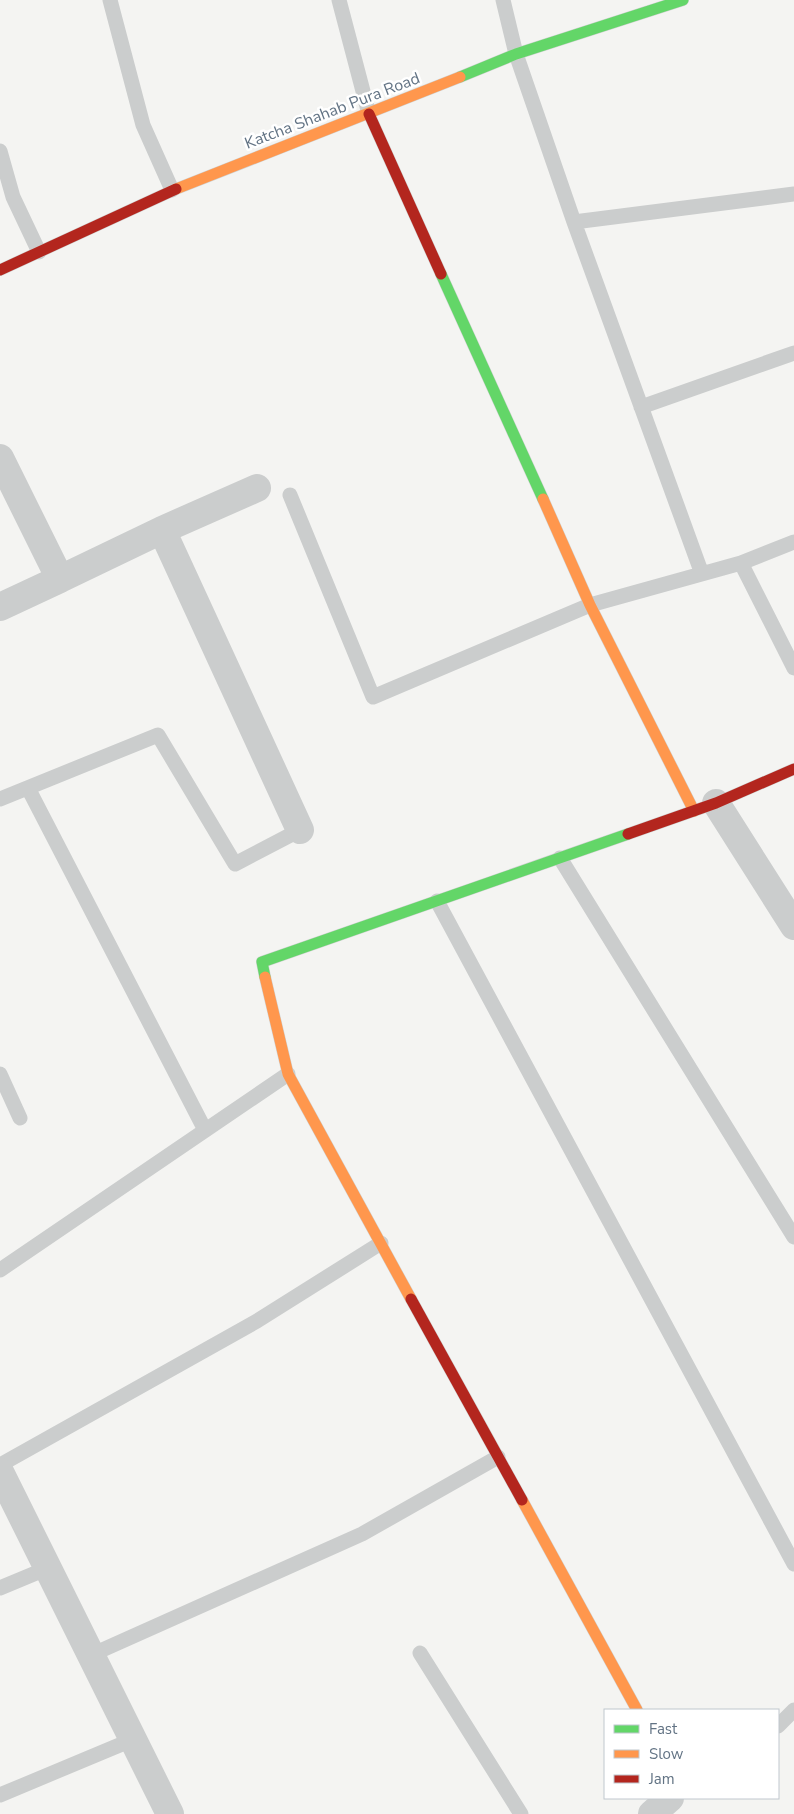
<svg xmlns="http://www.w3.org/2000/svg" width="794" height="1814" font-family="'Nunito Sans',sans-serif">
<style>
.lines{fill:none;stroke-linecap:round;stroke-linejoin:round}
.fast-casing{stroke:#d0d2d2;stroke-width:12}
.slow-casing{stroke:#d0d2d2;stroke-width:12}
.jam-casing{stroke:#d0d2d2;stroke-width:12}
.lane{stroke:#cbcdcd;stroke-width:15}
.street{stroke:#cbcdcd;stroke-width:28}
.fast{stroke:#63d668;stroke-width:11}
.slow{stroke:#ff974d;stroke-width:11}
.jam{stroke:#b3261e;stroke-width:11}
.labels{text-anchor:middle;stroke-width:5;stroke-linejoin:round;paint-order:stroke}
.street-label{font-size:16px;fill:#627384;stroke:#fff}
</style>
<rect width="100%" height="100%" fill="#f4f4f2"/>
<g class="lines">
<defs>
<path id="fast" d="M460,77L516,54L683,0
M441,274L543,499
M265,977L262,962L628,834"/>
<path id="slow" d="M176,189L460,77
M543,499L590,605L694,811
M265,977L288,1074L411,1299
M522,1500L637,1710"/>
<path id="jam" d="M369,114L441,274
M0,270L176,189
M628,834L716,803L794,769
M411,1299L522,1500"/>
</defs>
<use href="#fast" class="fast-casing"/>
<use href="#slow" class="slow-casing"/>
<use href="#jam" class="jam-casing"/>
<path class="lane" d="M110,0L143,125L172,190
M339,0L369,114
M503,0L516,54L574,222L702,574
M0,151L13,197L39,252
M574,222L794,194
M641,407L794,353
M290,495L373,697L590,605L741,563L794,668
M741,563L794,542
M28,788L205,1130
M0,799L158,735L235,864L300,830
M560,858L794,1237
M437,901L794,1564
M0,1074L20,1118
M0,1270L288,1074
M0,1465L257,1321L381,1243
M0,1588L48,1568
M420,1653L521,1814
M91,1655L362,1534L498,1457
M778,1726L794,1710
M0,1795L134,1739"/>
<path class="street" d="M0,458L60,579L162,530L300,830
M162,530L257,488
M0,607L60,579
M716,803L794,926
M0,1472L170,1814
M652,1814L670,1798"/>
<use href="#fast" class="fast"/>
<use href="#slow" class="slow"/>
<use href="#jam" class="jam"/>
</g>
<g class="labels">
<g class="street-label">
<text transform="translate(332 110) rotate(-21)" y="6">Katcha Shahab Pura Road</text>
</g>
</g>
<rect x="604" y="1709" width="175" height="90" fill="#ffffff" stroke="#c0c7ce"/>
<rect x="614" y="1725" width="25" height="8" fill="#63d668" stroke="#c0c7ce"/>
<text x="649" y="1734" font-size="15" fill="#627384">Fast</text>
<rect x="614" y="1750" width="25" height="8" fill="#ff974d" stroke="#c0c7ce"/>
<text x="649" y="1759" font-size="15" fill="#627384">Slow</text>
<rect x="614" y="1775" width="25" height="8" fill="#b3261e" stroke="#c0c7ce"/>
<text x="649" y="1784" font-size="15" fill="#627384">Jam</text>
</svg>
